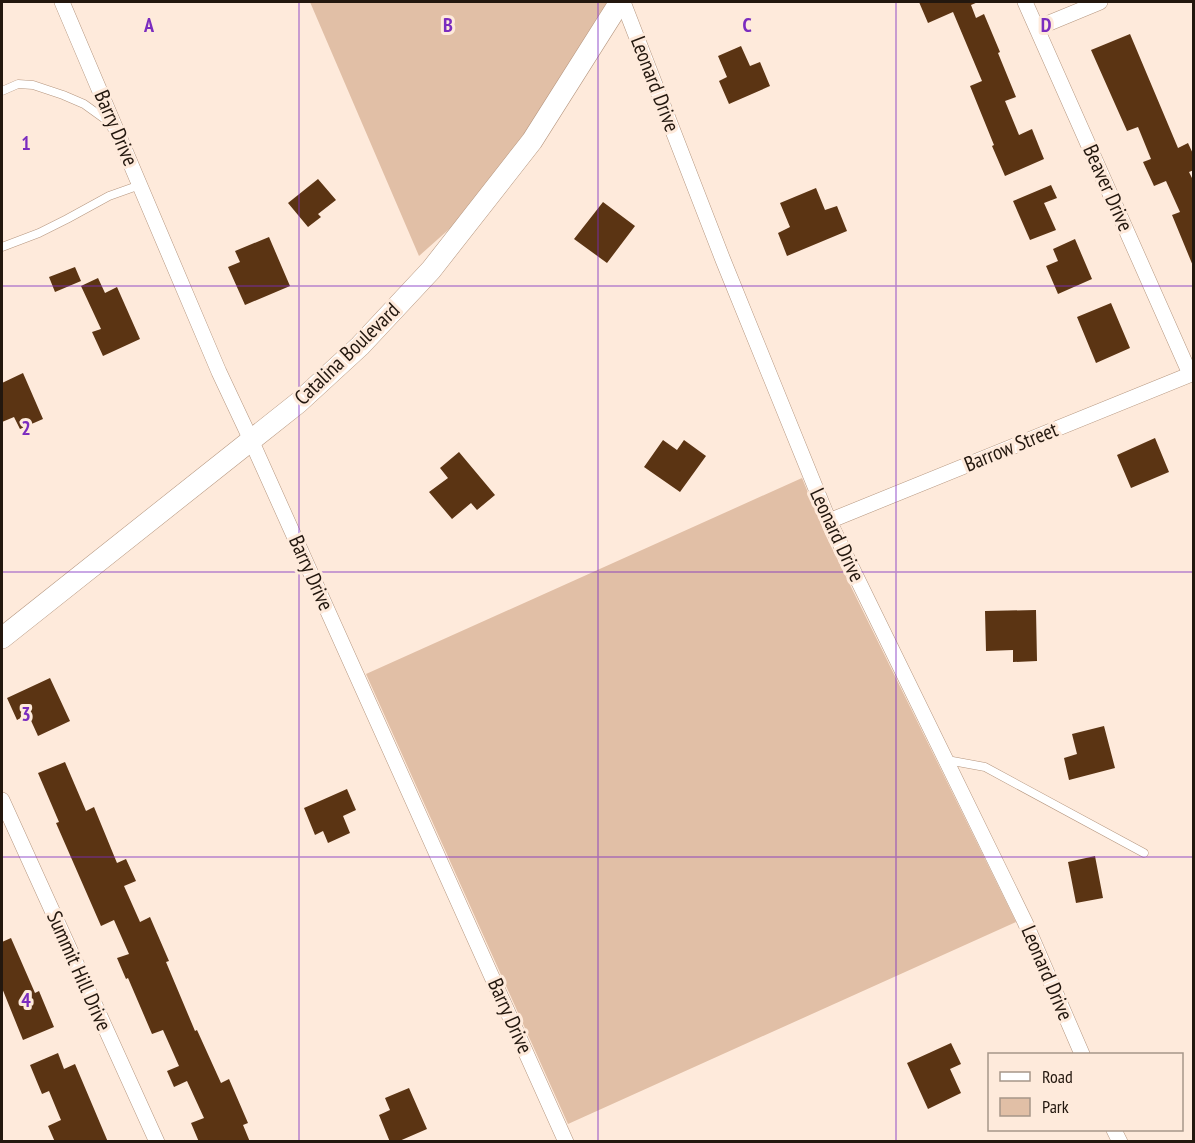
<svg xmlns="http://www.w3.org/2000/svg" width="1195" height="1143" font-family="'PT Sans Narrow',sans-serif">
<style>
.green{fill:#e1bfa6}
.building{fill:#5b3413}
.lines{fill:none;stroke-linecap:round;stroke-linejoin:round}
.lane-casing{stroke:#b5967f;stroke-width:9}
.street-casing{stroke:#b5967f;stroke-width:16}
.secondary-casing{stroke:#b5967f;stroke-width:22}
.lane{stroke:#fff;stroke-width:8}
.street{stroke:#fff;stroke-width:15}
.secondary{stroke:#fff;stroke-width:21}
.grid{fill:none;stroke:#7b2cbf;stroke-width:1.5;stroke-opacity:0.55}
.labels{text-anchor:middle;stroke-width:6;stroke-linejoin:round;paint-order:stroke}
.street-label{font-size:21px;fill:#23170e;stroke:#feeadb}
.grid-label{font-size:20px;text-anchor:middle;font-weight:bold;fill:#7b2cbf;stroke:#feeadb;stroke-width:6;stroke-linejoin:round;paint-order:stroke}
</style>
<rect width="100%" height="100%" fill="#feeadb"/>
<path class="green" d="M310,2H609L524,135L456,223L419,256Z
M802,478L825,534L1016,922L568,1124L366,674Z"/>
<path class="building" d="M919,2H978L971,5L976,18L984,14L1000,52L998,53L1016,97L1005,101L1019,135L1032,129L1044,159L1005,176L992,146L994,145L970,86L982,81L953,12L928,23Z
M1130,34L1178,148L1188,143L1194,156V170L1189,172L1194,182L1193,266L1172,215L1180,212L1166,181L1154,186L1143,162L1151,159L1138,127L1127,131L1091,50Z
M741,46L750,66L760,62L770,86L729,104L719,81L727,77L718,56Z
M318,179L336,200L318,214L321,217L308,227L288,203Z
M1051,185L1057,198L1044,203L1056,230L1030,240L1013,201Z
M816,188L825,210L837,206L847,231L787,256L778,233L790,227L780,203Z
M603,202L635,226L607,263L574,239Z
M269,237L290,286L245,305L228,267L240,262L235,251Z
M1075,239L1092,279L1058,294L1046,266L1058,261L1053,249Z
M75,267L81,281L55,292L49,277Z
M98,278L105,293L117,287L140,339L103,356L92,332L101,329L81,286Z
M1111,303L1130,348L1096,363L1077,317Z
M23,373L43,419L20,429L14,417L2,422V383Z
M1155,438L1169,472L1131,488L1117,455Z
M663,440L677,450L684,440L706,456L680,492L644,467Z
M459,452L495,495L477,510L471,503L452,519L429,492L448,478L440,468Z
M1036,610L1037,661L1013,662V650L986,651L985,611Z
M50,678L70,721L38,736L28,714L17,720L7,698Z
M1104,726L1115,768L1069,780L1064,758L1077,754L1072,734Z
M65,762L86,811L94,807L117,863L126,859L136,881L124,886L140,922L150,917L169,961L166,962L195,1031L197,1030L221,1083L229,1079L248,1123L243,1125L250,1142H199L191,1123L204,1118L187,1081L174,1087L167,1071L179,1066L163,1030L152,1034L128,978L126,979L117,958L129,954L114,920L101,926L56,823L59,822L38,773Z
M347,789L356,810L343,816L350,833L328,843L323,831L315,835L304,808Z
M1095,856L1103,898L1076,903L1068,862Z
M11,938L35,993L39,991L54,1027L23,1040L2,988V942Z
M951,1043L961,1064L950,1069L961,1093L928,1109L907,1063Z
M58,1053L64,1069L75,1064L108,1142H55L48,1126L61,1120L49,1091L42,1094L30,1065Z
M409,1088L427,1129L397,1142H390L379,1115L390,1110L385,1098Z"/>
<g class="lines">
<defs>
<path id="lane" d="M2,91L18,84L33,85L63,95L84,104L109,122
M2,247L39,233L67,219L109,196L140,185
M947,760L985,767L1144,853"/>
<path id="street" d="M62,2L219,372L251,440L566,1142
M623,2L723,260L829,521L1025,922L1082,1054
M1025,2L1190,374
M1037,28L1100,2
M829,521L1194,373
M2,800L157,1142
M1114,1130L1120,1142"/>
<path id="secondary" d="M2,638L298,403L360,346L431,270L532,141L620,2"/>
</defs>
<use href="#lane" class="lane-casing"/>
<use href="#street" class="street-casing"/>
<use href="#secondary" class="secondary-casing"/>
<use href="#lane" class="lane"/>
<use href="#street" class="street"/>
<use href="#secondary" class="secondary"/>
</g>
<path class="grid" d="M299,2V1142M598,2V1142M896,2V1142M2,286H1194M2,572H1194M2,857H1194"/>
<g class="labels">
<g class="street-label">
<text transform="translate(655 84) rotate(69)" y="7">Leonard Drive</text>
<text transform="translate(116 128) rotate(67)" y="7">Barry Drive</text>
<text transform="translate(1108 188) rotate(66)" y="7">Beaver Drive</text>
<text transform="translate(347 354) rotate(-44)" y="7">Catalina Boulevard</text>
<text transform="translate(1011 447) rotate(-22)" y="7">Barrow Street</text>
<text transform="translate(837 535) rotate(65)" y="7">Leonard Drive</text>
<text transform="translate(311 573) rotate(66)" y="7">Barry Drive</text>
<text transform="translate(79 971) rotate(66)" y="7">Summit Hill Drive</text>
<text transform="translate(1047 973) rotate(67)" y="7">Leonard Drive</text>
<text transform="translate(510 1016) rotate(66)" y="7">Barry Drive</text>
</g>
</g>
<g class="grid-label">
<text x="149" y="32">A</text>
<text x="448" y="32">B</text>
<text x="747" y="32">C</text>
<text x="1046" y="32">D</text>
<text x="26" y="150">1</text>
<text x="26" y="435">2</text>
<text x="26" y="721">3</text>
<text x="26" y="1007">4</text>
</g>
<rect width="1195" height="1143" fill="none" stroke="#23170e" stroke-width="6"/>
<rect x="988" y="1053" width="195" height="78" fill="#feeadb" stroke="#a69689" stroke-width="1.5"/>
<rect x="1000" y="1072" width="30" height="9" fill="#ffffff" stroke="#a69689" stroke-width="1.5"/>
<text x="1042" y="1083" font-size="18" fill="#23170e">Road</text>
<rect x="1000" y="1098" width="30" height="18" fill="#e1bfa6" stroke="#a69689" stroke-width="1.5"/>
<text x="1042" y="1113" font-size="18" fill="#23170e">Park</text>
</svg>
